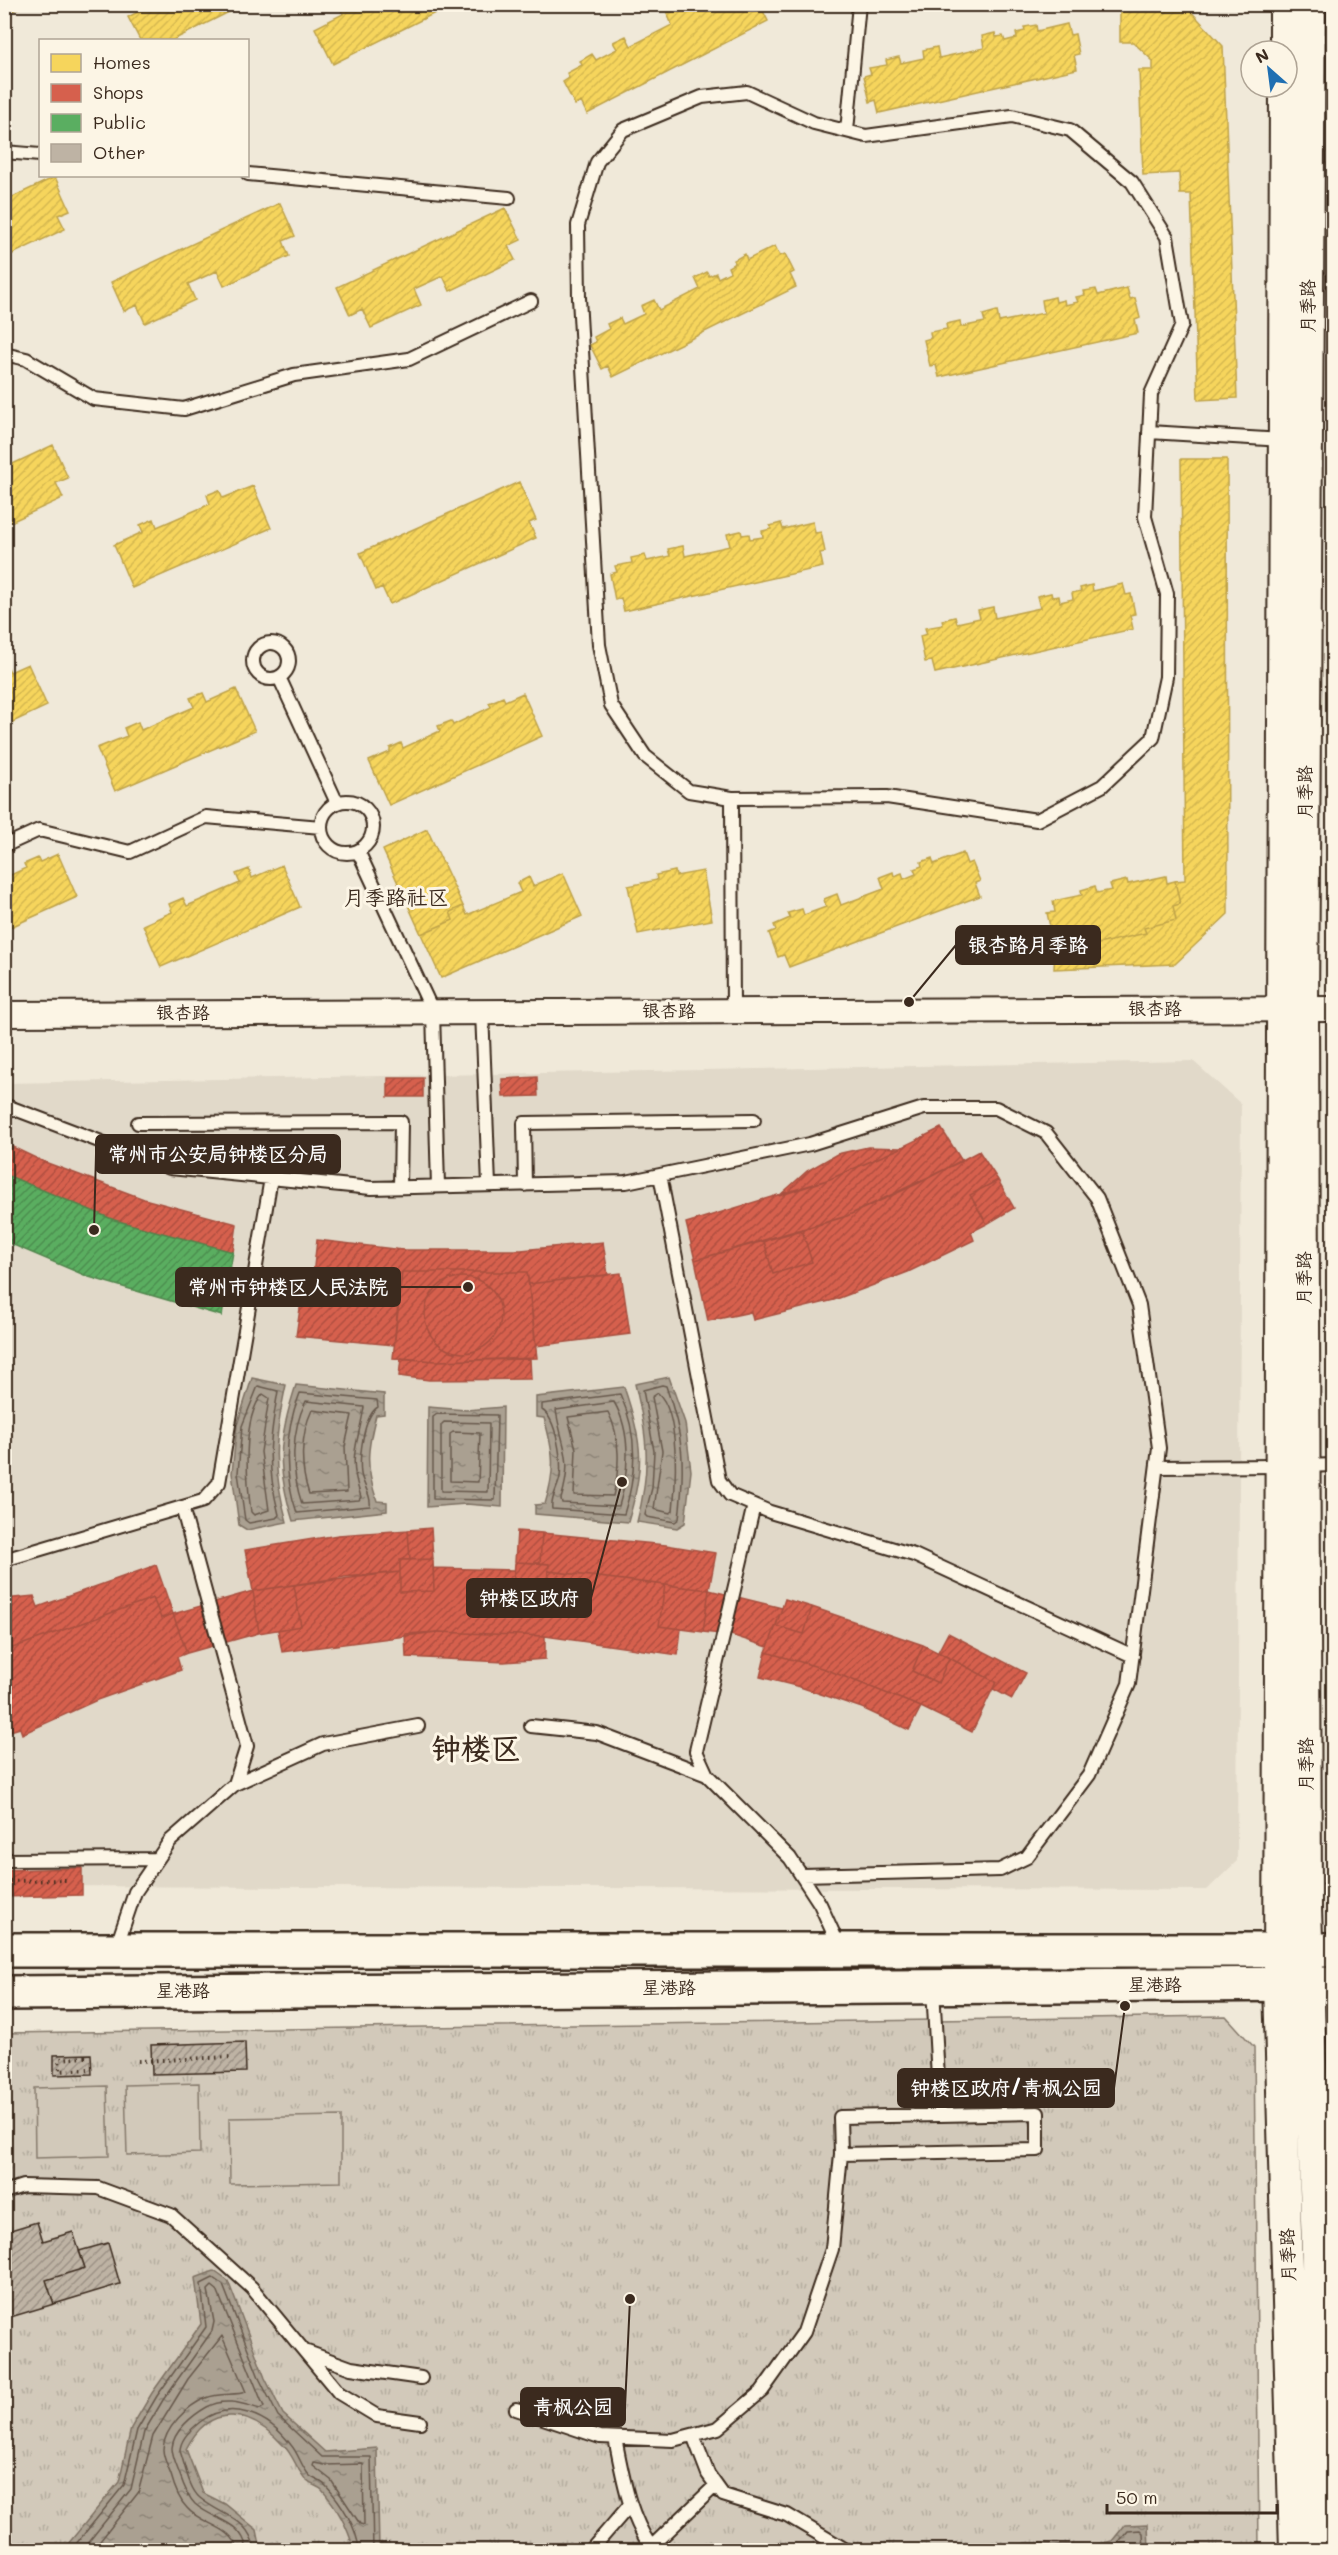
<svg xmlns="http://www.w3.org/2000/svg" width="1338" height="2555" font-family="Mali,'LXGW WenKai TC',sans-serif">
<style>
.built{fill:#e1d9c9}
.grass{fill:url(#grass-tufts);stroke:#867a6c;stroke-width:1.5}
.pitch{fill:#d2c9ba;stroke:#867a6c;stroke-width:1.5}
.water{fill:url(#water-ripples);stroke:#7e7163;stroke-width:1.5}
.homes{fill:url(#homes-hatch);stroke:#bea249;stroke-width:1.5}
.shops{fill:url(#shops-hatch);stroke:#a8503f;stroke-width:1.5}
.public{fill:url(#public-hatch);stroke:#51864d;stroke-width:1.5}
.lines{fill:none;stroke-linecap:round;stroke-linejoin:round}
.shore{stroke:#67594c;stroke-width:1.5}
.building{fill:url(#building-hatch);stroke:#3b2a1e;stroke-width:1.5}
.service-casing{stroke:#3b2a1e;stroke-width:16}
.minor-casing{stroke:#3b2a1e;stroke-width:28}
.tertiary-casing{stroke:#3b2a1e;stroke-width:34}
.primary-casing{stroke:#3b2a1e;stroke-width:38}
.path{stroke:#3b2a1e;stroke-width:4;stroke-dasharray:1.5 4.5;stroke-linecap:butt}
.service{stroke:#fcf5e5;stroke-width:12}
.minor{stroke:#fcf5e5;stroke-width:24}
.tertiary{stroke:#fcf5e5;stroke-width:30}
.primary{stroke:#fcf5e5;stroke-width:33}
.labels{text-anchor:middle;stroke-width:6;stroke-linejoin:round;paint-order:stroke}
.street-label{font-size:18px;fill:#3b2a1e;stroke:#fcf5e5}
.quarter-label{font-size:21px;fill:#3b2a1e;stroke:#fcf5e5}
.town-label{font-size:30px;font-weight:bold;fill:#3b2a1e;stroke:#fcf5e5}
.leader{fill:none;stroke:#3b2a1e;stroke-width:2}
.callout-dot{fill:#3b2a1e;stroke:#fcf5e5;stroke-width:2}
.callout{fill:#3b2a1e;stroke:#3b2a1e;stroke-width:2}
.callout-label{font-size:20px;text-anchor:middle;font-weight:bold;fill:#fff}
</style>
<defs>
<pattern id="grass-tufts" width="24" height="20" patternUnits="userSpaceOnUse" patternTransform="scale(1.5)"><rect width="24" height="20" fill="#d2c9ba"/><path d="M3 7l-1-3M5 7V3M7 7l1-3M15 17l-1-3M17 17v-4M19 17l1-3" fill="none" stroke="#b5ad9f"/></pattern>
<pattern id="water-ripples" width="26" height="14" patternUnits="userSpaceOnUse" patternTransform="scale(1.5)"><rect width="26" height="14" fill="#aaa091"/><path d="M2 4q2-2 4 0t4 0M15 11q2-2 4 0t4 0" fill="none" stroke="#8c8376"/></pattern>
<pattern id="homes-hatch" width="6" height="6" patternUnits="userSpaceOnUse" patternTransform="scale(1.5)"><rect width="6" height="6" fill="#f6d55c"/><path d="M-1 1l2-2M0 6l6-6M5 7l2-2" fill="none" stroke="#d4b750"/></pattern>
<pattern id="shops-hatch" width="6" height="6" patternUnits="userSpaceOnUse" patternTransform="scale(1.5)"><rect width="6" height="6" fill="#d6604d"/><path d="M-1 1l2-2M0 6l6-6M5 7l2-2" fill="none" stroke="#af4f3f"/></pattern>
<pattern id="public-hatch" width="6" height="6" patternUnits="userSpaceOnUse" patternTransform="scale(1.5)"><rect width="6" height="6" fill="#5aae61"/><path d="M-1 1l2-2M0 6l6-6M5 7l2-2" fill="none" stroke="#4c8e4f"/></pattern>
<pattern id="building-hatch" width="6" height="6" patternUnits="userSpaceOnUse" patternTransform="scale(1.5)"><rect width="6" height="6" fill="#beb3a4"/><path d="M-1 1l2-2M0 6l6-6M5 7l2-2" fill="none" stroke="#9c9285"/></pattern>
</defs>
<rect width="100%" height="100%" fill="#f0e9d9"/>
<filter id="ink" filterUnits="userSpaceOnUse"><feTurbulence type="fractalNoise" baseFrequency=".0167" numOctaves="2"/><feDisplacementMap in="SourceGraphic" scale="12" xChannelSelector="R" yChannelSelector="G"/><feConvolveMatrix kernelMatrix="1 2 1 2 8 2 1 2 1" color-interpolation-filters="sRGB"/></filter>
<g filter="url(#ink)">
<path class="built" d="M1193,1061L1241,1104L1237,1861L1207,1890L5,1886L4,1083Z"/>
<path class="grass" d="M1226,2016L1254,2047L1259,2550H5L4,2033Z"/>
<path class="pitch" d="M199,2083L200,2153L127,2155L125,2085Z
M107,2086L109,2156L35,2158L34,2088Z
M341,2116V2182L230,2184L229,2118Z"/>
<path class="water" d="M669,1377L685,1423L691,1471L685,1523L677,1528L637,1522C651,1468 648,1438 635,1384Z
M252,1378L286,1385C274,1439 272,1469 287,1522L247,1530L239,1525L232,1473L237,1425Z
M296,1385L384,1394V1414L376,1415C367,1450 365,1466 377,1501L387,1502V1511L293,1521C276,1466 278,1440 296,1385Z
M624,1387C643,1443 645,1465 628,1522L535,1514V1505L545,1504C556,1469 554,1453 544,1418L536,1417V1397Z
M428,1407L466,1410L503,1407L502,1507L466,1504L427,1507Z
M214,2271L228,2281L265,2378L283,2414L325,2452L377,2448L379,2550H354C348,2528 337,2507 322,2490C318,2486 311,2485 307,2481C297,2471 294,2456 284,2446C252,2411 211,2400 186,2449L203,2493L225,2504L257,2530L261,2550H63L119,2482L131,2428L152,2393L201,2324L195,2278Z
M1148,2524L1149,2550H1009L1025,2543L1095,2545L1112,2541L1125,2525Z"/>
<path class="homes" d="M4,4H26L4,15Z
M153,4H245L173,40H140L128,17Z
M338,4H453L333,64L315,28L343,14Z
M701,4H765L762,9L768,21L587,114L581,102L575,105L563,82L569,78L567,73L582,65L580,61L592,54L596,60L617,49L613,42L626,36L631,46L672,25L667,13L679,7L681,11L688,7L690,13L702,7Z
M1120,4H1184L1223,46L1237,398L1198,400L1191,194H1180L1179,173L1143,175L1139,70H1153V61L1133,42H1120Z
M1067,24L1070,35L1075,34L1079,54L1074,55L1077,69L879,113L876,100L870,102L864,76L871,74L869,68L887,65L886,60L899,57L901,63L924,58L923,50L937,47L939,58L984,48L982,36L995,33L996,37L1003,36L1005,41L1017,38L1016,33L1025,31L1024,27L1036,25L1037,31Z
M55,177L70,210L58,215L65,229L4,258V201Z
M280,203L295,236L283,241L289,256L224,286L217,271L188,284L195,300L145,323L137,305L124,311L111,282Z
M505,208L521,240L508,246L515,260L450,291L443,276L414,289L421,305L371,328L362,309L350,315L337,287Z
M775,246L780,256L785,254L794,272L790,274L796,287L613,377L608,366L602,369L590,345L596,342L594,337L609,329L607,324L620,318L623,324L644,314L641,306L654,300L659,310L700,289L695,278L707,272L709,276L716,273L718,278L730,272L728,267L735,263L734,260L745,254L747,260Z
M1127,288L1130,299L1135,298L1140,318L1135,320L1138,333L939,377L936,365L930,366L924,340L931,338L930,332L947,329L946,324L960,321L961,327L985,322L983,315L997,311L999,322L1044,313L1042,300L1055,297L1056,302L1064,300L1065,305L1078,302L1076,297L1085,295L1084,291L1096,289L1098,295Z
M53,445L68,478L56,483L63,498L4,525V468Z
M1181,459H1227L1228,914L1175,964L1054,969L1055,949L1088,941L1089,946L1146,933L1144,928L1176,920L1173,906L1180,904L1175,881L1185,880Z
M519,482L536,520L529,523L536,538L390,604L382,587L376,590L360,553Z
M253,486L271,528L132,588L114,545L143,532L140,525L154,519L157,527L210,504L207,495L219,490L223,498Z
M813,522L815,533L821,532L825,552L820,553L823,567L624,611L621,598L615,600L610,574L617,572L615,566L632,563L631,558L645,555L647,561L670,556L668,549L683,546L685,556L730,546L727,534L741,531L742,535L749,534L750,539L763,537L762,531L771,529L770,526L781,523L783,529Z
M1123,584L1126,595L1131,594L1135,614L1130,615L1133,629L935,673L932,661L925,662L920,636L927,634L925,628L943,625L942,620L955,617L957,623L980,618L978,610L993,607L995,618L1040,608L1037,596L1051,593L1052,597L1059,596L1060,602L1073,599L1072,593L1081,591L1080,588L1092,585L1093,591Z
M28,664L47,706L4,726V670L8,668L10,672Z
M236,689L255,731L115,791L97,748L127,736L124,728L138,722L141,730L194,707L190,698L203,693L207,702Z
M523,693L542,736L389,805L369,761L390,752V748L401,743L403,748L440,731L438,726L451,721L453,725L491,707L489,703L503,697L505,701Z
M427,829L463,906L450,912L453,920L421,934L383,850Z
M963,853L967,864L972,862L980,881L975,883L980,896L789,967L784,955L778,957L769,933L776,930L774,925L790,918L788,913L802,909L804,915L826,907L824,899L837,894L841,905L884,889L880,877L893,872L894,876L902,873L904,879L916,874L914,869L922,866L921,862L932,858L934,864Z
M58,854L77,897L4,930V878L26,868L24,864L38,858L40,862Z
M282,865L300,907L161,967L143,925L172,912L169,904L183,898L187,906L240,883L236,874L249,869L252,878Z
M675,871L676,876L703,871L712,920L638,934L628,886L657,880L656,875Z
M563,873L582,916L441,978L421,934L453,920L450,912L463,906L467,915L521,892L517,883L529,877L533,886Z
M1166,876L1167,883L1175,881L1180,904L1173,906L1176,920L1144,928L1146,933L1089,946L1088,941L1055,949L1047,913L1055,912L1053,901L1082,895L1081,890L1095,886L1097,893L1112,890L1110,884L1127,880L1128,884Z"/>
<path class="shops" d="M537,1077L538,1096L503,1097L502,1079Z
M388,1078H423V1097H388Z
M941,1128L962,1161L847,1216L695,1260L686,1223L830,1179L894,1151Z
M4,1143L42,1161L144,1199L237,1224L233,1252L114,1220L4,1174Z
M868,1147L901,1148L830,1179L779,1196L807,1171L837,1154Z
M979,1151L998,1180L970,1195L987,1224L971,1232L974,1240L908,1272L834,1300L753,1320L751,1312L708,1321L695,1260L764,1241L773,1274L812,1262L802,1230L847,1216L919,1183Z
M998,1180L1014,1208L987,1224L970,1195Z
M802,1230L812,1262L773,1274L764,1241Z
M317,1240L403,1250H521L603,1242L608,1275L529,1284L527,1272H402L400,1284L354,1280L313,1275Z
M402,1272H527L537,1358L436,1361L393,1358Z
M621,1273L630,1334L536,1346L529,1284Z
M305,1274L400,1284L394,1345L296,1336Z
M425 1315a38 38 0 1 1 76 0a38 38 0 1 1-76 0Z
M401,1358L436,1361L530,1359L531,1379L429,1380L399,1376Z
M431,1528L433,1559L410,1560L408,1530Z
M408,1530L410,1560H400V1572L344,1577L253,1591L245,1550L338,1535Z
M517,1531L542,1533L540,1563L515,1562Z
M542,1533L666,1545L716,1553L709,1590L548,1571L549,1564L540,1563Z
M433,1559L434,1591L400,1592V1560Z
M515,1562L549,1564L547,1595L513,1593Z
M156,1565L173,1614L161,1618L153,1598L4,1651V1599L34,1596L38,1607Z
M433,1568L514,1570L513,1593L547,1595L548,1571L665,1585L659,1626L681,1629L678,1655L545,1636L437,1632L282,1652L278,1630L301,1626L294,1585L400,1572V1592L434,1591Z
M294,1585L301,1626L259,1633L253,1591Z
M665,1585L709,1590L703,1632L659,1626Z
M709,1590L782,1608L768,1647L731,1635L703,1632Z
M253,1591L259,1633L187,1653L173,1614Z
M153,1598L161,1618L173,1614L187,1653L177,1657L181,1670L97,1700L22,1734L20,1728L4,1733V1651Z
M785,1599L812,1607L804,1634L776,1626Z
M812,1607L923,1645L912,1671L938,1683L949,1658L996,1682L972,1732L921,1707L825,1669L766,1652L776,1626L804,1634Z
M437,1632L545,1636V1659L504,1662L406,1657L405,1634Z
M948,1633L1026,1673L1012,1699L993,1689L996,1682L938,1652Z
M923,1645L949,1658L938,1683L912,1671Z
M766,1652L825,1669L921,1707L909,1730L862,1708L800,1687L760,1677Z
M82,1868V1895L4,1897V1870Z"/>
<path class="public" d="M4,1174L114,1220L233,1252L222,1316L89,1277L4,1241Z"/>
<g class="lines">
<path class="shore" d="M662,1385L666,1386C684,1437 685,1465 679,1519L675,1522L647,1517L645,1515L652,1488L654,1451L643,1390Z
M258,1386L278,1391C269,1443 266,1464 279,1515L276,1518L249,1523L245,1520L238,1473L242,1426Z
M300,1393L377,1400L378,1407C363,1416 359,1458 361,1474C363,1485 372,1496 370,1506L297,1513C283,1472 284,1433 300,1393Z
M658,1393C680,1413 676,1483 673,1511L670,1513L654,1509L662,1451L652,1397Z
M263,1394L269,1398L261,1452L269,1510L254,1515L251,1512C247,1482 241,1418 263,1394Z
M620,1394C638,1433 637,1474 624,1514L552,1509C550,1499 558,1488 560,1477C562,1461 557,1419 542,1410V1404Z
M306,1401L364,1407C358,1446 347,1455 361,1497L359,1500L302,1504C291,1471 290,1433 306,1401Z
M614,1402C632,1433 629,1473 619,1506L562,1503L561,1499C574,1457 562,1449 556,1410Z
M312,1410L352,1415L345,1446L347,1492L309,1494C300,1468 300,1435 312,1410Z
M608,1412C621,1437 620,1469 613,1496L574,1495L576,1449L568,1417Z
M437,1414L497,1415L495,1500L433,1499V1417Z
M444,1422L489,1423L488,1492L441,1491V1425Z
M453,1432L480,1433L478,1482L450,1481V1434Z
M314,2463L325,2465L363,2464L364,2525L360,2524L331,2480L313,2466Z
M71,2550L124,2485L137,2430L157,2396L206,2327L201,2284L213,2278L223,2285L260,2380L278,2416L322,2457H371L373,2550
M82,2550L131,2489L144,2432L163,2400L212,2331L214,2322L208,2290L212,2286L217,2290L264,2407L260,2409C243,2404 225,2397 207,2407C193,2415 173,2431 172,2448C172,2457 177,2467 180,2475C183,2484 188,2497 195,2504C214,2521 242,2520 247,2550
M93,2550L138,2493L153,2436L188,2379L222,2336L246,2392C235,2396 219,2392 206,2398C188,2405 164,2428 163,2449C163,2458 168,2467 171,2475C174,2486 179,2500 187,2508C201,2525 233,2526 238,2550
M255,2550C248,2516 224,2518 200,2498C189,2489 185,2465 180,2451C180,2439 191,2429 200,2422C231,2398 269,2415 291,2445C299,2454 301,2467 310,2476C315,2480 322,2481 326,2486C341,2502 357,2527 359,2550
M1024,2550H1087
M1098,2550L1115,2546L1128,2531L1140,2530L1143,2533L1144,2550"/>
</g>
<path class="building" d="M245,2042L246,2072L152,2074L151,2045Z
M91,2054L92,2074L54,2075V2055Z
M37,2222L43,2241L73,2232L85,2268L46,2280L54,2304L4,2319V2232Z
M108,2243L120,2284L54,2304L46,2280L85,2268L79,2251Z"/>
<g class="lines">
<defs>
<path id="service" d="M747,92L814,123L866,136L1012,116L1070,130L1132,182L1167,237L1182,325L1151,394L1145,517L1167,594L1166,677L1153,738L1102,786L1037,820L887,797L732,798L689,791L645,756L611,705L599,645L579,298L578,225L597,162L623,130L702,97Z
M847,131L859,4
M4,152L40,155
M248,174L509,198
M4,354L26,359L94,399L184,409L294,375L409,359L531,301
M1149,432L1283,440
M253 661a18 18 0 1 1 36 0a18 18 0 1 1-36 0Z
M279,677L337,803
M732,798L733,1011
M321 827a26 26 0 1 1 52 0a26 26 0 1 1-52 0Z
M4,846L39,830L130,852L206,817L321,827
M358,851L433,1012L438,1186
M482,1012L489,1185
M4,1105L170,1168L371,1188L626,1182L810,1144L924,1108H996L1046,1133L1097,1198L1139,1305L1159,1448L1129,1684L1089,1775L1027,1857L1000,1870L802,1875
M138,1123L401,1122L400,1187
M660,1175L719,1480L730,1495L770,1512L914,1555L1133,1656
M525,1185L524,1123L754,1120
M1305,1466L1334,1465
M1157,1467L1281,1466
M182,1507L247,1746L235,1784
M4,1560L203,1501L219,1483L271,1178
M531,1726L597,1733L707,1775L790,1858L820,1904L840,1948
M707,1775L696,1751L754,1505
M4,1860L157,1859
M116,1948L135,1892L170,1841L235,1784L323,1744L418,1726
M933,1988L940,2115
M4,2192L23,2186L98,2188L171,2215L252,2288L339,2393L377,2416L420,2422
M307,2352L351,2368L421,2378
M516,2409L600,2437L673,2440L718,2428L762,2391L804,2332L832,2249L841,2154L840,2117L1038,2113V2150L841,2154
M693,2435L708,2474L723,2495L787,2515L846,2550
M615,2438C623,2477 628,2513 651,2547
M591,2550L629,2506
M648,2550L716,2485"/>
<path id="minor" d="M4,1014L1334,1009"/>
<path id="tertiary" d="M1310,4L1303,1008L1306,1908L1317,2250L1318,2550
M1285,51V4
M1285,87L1279,1984L1295,2550"/>
<path id="primary" d="M4,1950H1334
M4,1993L1334,1984"/>
</defs>
<use href="#service" class="service-casing"/>
<use href="#minor" class="minor-casing"/>
<use href="#tertiary" class="tertiary-casing"/>
<use href="#primary" class="primary-casing"/>
<path class="path" d="M4,1881L70,1880
M86,2057L59,2059L60,2071L88,2069
M138,2061L231,2057"/>
<use href="#service" class="service"/>
<use href="#minor" class="minor"/>
<use href="#tertiary" class="tertiary"/>
<use href="#primary" class="primary"/>
</g>
</g>
<g class="labels">
<g class="street-label">
<text transform="translate(1308 306) rotate(-90)" y="6">月季路</text>
<text transform="translate(1305 792) rotate(-90)" y="6">月季路</text>
<text x="1155" y="1015">银杏路</text>
<text x="669" y="1017">银杏路</text>
<text x="183" y="1019">银杏路</text>
<text transform="translate(1304 1278) rotate(-90)" y="6">月季路</text>
<text transform="translate(1306 1764) rotate(-90)" y="6">月季路</text>
<text x="1155" y="1991">星港路</text>
<text x="669" y="1994">星港路</text>
<text x="183" y="1997">星港路</text>
<text transform="translate(1288 2255) rotate(-92)" y="6">月季路</text>
</g>
<g class="quarter-label">
<text x="396" y="905">月季路社区</text>
</g>
<g class="town-label">
<text x="476" y="1759">钟楼区</text>
</g>
</g>
<path class="leader" d="M909 1002L956 945M94 1230L96 1154M468 1287L400 1287M622 1482L591 1598M1125 2006L1114 2088M630 2299L625 2407"/>
<g class="callout-dot">
<circle cx="909" cy="1002" r="6"/>
<circle cx="94" cy="1230" r="6"/>
<circle cx="468" cy="1287" r="6"/>
<circle cx="622" cy="1482" r="6"/>
<circle cx="1125" cy="2006" r="6"/>
<circle cx="630" cy="2299" r="6"/>
</g>
<g class="callout">
<rect x="956" y="926" width="144" height="38" rx="6"/>
<rect x="96" y="1135" width="244" height="38" rx="6"/>
<rect x="176" y="1268" width="224" height="38" rx="6"/>
<rect x="467" y="1579" width="124" height="38" rx="6"/>
<rect x="898" y="2069" width="216" height="38" rx="6"/>
<rect x="521" y="2388" width="104" height="38" rx="6"/>
</g>
<g class="callout-label">
<text x="1028" y="952">银杏路月季路</text>
<text x="218" y="1161">常州市公安局钟楼区分局</text>
<text x="288" y="1294">常州市钟楼区人民法院</text>
<text x="529" y="1605">钟楼区政府</text>
<text x="1006" y="2095">钟楼区政府/青枫公园</text>
<text x="573" y="2414">青枫公园</text>
</g>
<rect width="1338" height="2555" fill="none" stroke="#fcf5e5" stroke-width="24"/>
<rect x="12" y="12" width="1314" height="2531" fill="none" stroke="#3b2a1e" stroke-width="2" filter="url(#ink)"/>
<rect x="39" y="39" width="210" height="138" fill="#fcf5e5" stroke="#afa495" stroke-width="1.5"/>
<rect x="51" y="54" width="30" height="18" fill="#f6d55c" stroke="#afa495" stroke-width="1.5"/>
<text x="93" y="69" font-size="18" fill="#3b2a1e">Homes</text>
<rect x="51" y="84" width="30" height="18" fill="#d6604d" stroke="#afa495" stroke-width="1.5"/>
<text x="93" y="99" font-size="18" fill="#3b2a1e">Shops</text>
<rect x="51" y="114" width="30" height="18" fill="#5aae61" stroke="#afa495" stroke-width="1.5"/>
<text x="93" y="129" font-size="18" fill="#3b2a1e">Public</text>
<rect x="51" y="144" width="30" height="18" fill="#beb3a4" stroke="#afa495" stroke-width="1.5"/>
<text x="93" y="159" font-size="18" fill="#3b2a1e">Other</text>
<g transform="translate(1269 69) rotate(332)"><circle r="28" fill="#fcf5e5" stroke="#afa495" stroke-width="1.5"/>
<path d="M0-4.5L10 22L0 15L-10 22Z" fill="#1f6fb2"/>
<text y="-9" font-size="16" font-weight="bold" text-anchor="middle" fill="#3b2a1e">N</text>
</g>
<path d="M1107 2504v9h170v-9" fill="none" stroke="#3b2a1e" stroke-width="3"/>
<text x="1116" y="2504" font-size="18" fill="#3b2a1e" stroke="#fcf5e5" stroke-width="4.5" paint-order="stroke">50 m</text>
</svg>
